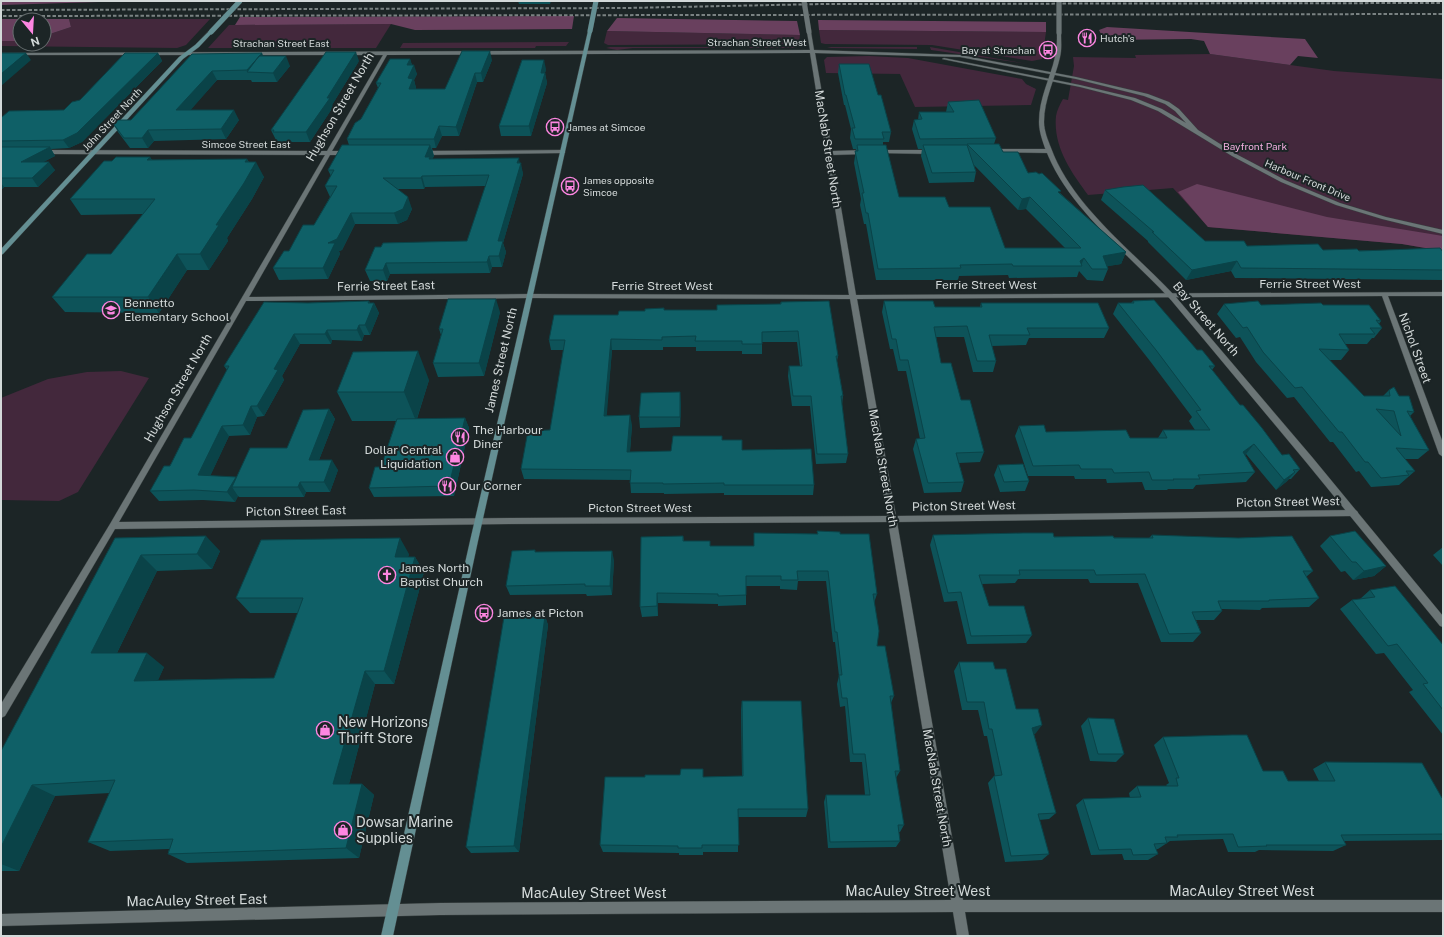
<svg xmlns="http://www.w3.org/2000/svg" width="1444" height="937" font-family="'Public Sans',sans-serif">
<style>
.green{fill:#43283c}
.forest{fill:#69405e}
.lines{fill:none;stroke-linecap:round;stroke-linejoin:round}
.minor-casing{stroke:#373f3f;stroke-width:1}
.tertiary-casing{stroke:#373f3f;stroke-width:1}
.secondary-casing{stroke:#373f3f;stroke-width:1}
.minor{fill:#6b7576;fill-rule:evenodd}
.tertiary{fill:#6b7576;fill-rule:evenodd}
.secondary{fill:#648f93;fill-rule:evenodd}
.rail{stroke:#7a8282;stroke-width:2;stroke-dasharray:3.5 2;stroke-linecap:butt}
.minor-bridge-casing{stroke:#373f3f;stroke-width:5.5;stroke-linecap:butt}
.tertiary-bridge-casing{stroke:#373f3f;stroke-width:5.5;stroke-linecap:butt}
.secondary-bridge-casing{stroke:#373f3f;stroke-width:5.5;stroke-linecap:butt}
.minor-bridge{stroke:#6b7576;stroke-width:5}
.tertiary-bridge{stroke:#6b7576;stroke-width:5}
.secondary-bridge{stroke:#648f93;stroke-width:5}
.wall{fill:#0d5359}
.shaded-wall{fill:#0a4348}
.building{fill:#0f6067;stroke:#0a4348;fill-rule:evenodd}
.labels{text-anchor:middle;stroke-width:4;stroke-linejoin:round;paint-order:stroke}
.far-poi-label{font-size:10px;fill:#d3d9d9;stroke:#1c2526;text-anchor:start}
.far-street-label{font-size:10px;fill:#d3d9d9;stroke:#1c2526}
.far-park-label{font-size:10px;fill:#f1adde;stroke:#1c2526}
.street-label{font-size:12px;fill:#d3d9d9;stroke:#1c2526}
.poi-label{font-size:12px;fill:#d3d9d9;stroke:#1c2526;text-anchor:start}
.near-poi-label{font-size:14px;fill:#d3d9d9;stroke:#1c2526;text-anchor:start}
.near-street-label{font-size:14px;fill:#d3d9d9;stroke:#1c2526}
</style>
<rect width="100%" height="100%" fill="#1c2526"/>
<path class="green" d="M69,19H210L186,45L177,48L1,46V41H20V44H44V36L71,27Z
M391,24L376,48H208L229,25Z
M819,30L1046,32L1042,59L1032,61L932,45L825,44L821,43Z
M607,31L800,35L799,43L795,44L608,45L604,43Z
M569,42L566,46H536L535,48H400L403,43Z
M610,47H796L797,48H633L617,50L606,48Z
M827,47H917V49L831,48Z
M930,47L1028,64L931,50Z
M1210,54L1334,71L1443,79V251L1402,244L1208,227L1173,188L1088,195C1071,172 1053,147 1056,116C1057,110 1060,104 1063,99L1068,100L1074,66L1073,57L1136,58L1135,55Z
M869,56L908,58L1022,79L1026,84L1036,89L1031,105L915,107L900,74L826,73L824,60L827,57Z
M121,371L149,378L78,492L59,501L1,500V398L48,379L87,372Z"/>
<path class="forest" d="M1,1H132L1,5Z
M574,16L572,29L415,30L391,24L235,25L240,17Z
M617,18L797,21L800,35L607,31Z
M1,19H69L71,27L44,36V20H20V41H1Z
M818,20L1046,22V32L819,30Z
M1107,27L1305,39L1318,58L1298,56L1290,65L1210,54L1204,41L1191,39L1104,40L1099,30Z
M1197,184L1327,217L1443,236V251L1402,244L1208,227L1178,192Z"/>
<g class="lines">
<defs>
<path id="minor" d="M809,31L811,32L814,50L960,55L1076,77L1148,94L1169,102L1179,109L1198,130L1236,154L1285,180L1340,203L1386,217L1443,230V234L1382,219L1336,205L1281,182L1232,156L1158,111L1131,100L1080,87L942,59L944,58L1080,85L1135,98L1162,109L1186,123L1175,111L1165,104L1144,96L1076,79L960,57L815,53L832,151L865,150L868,152L865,154L832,155L856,295L1443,292V296H1388L1443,443V457L1439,454L1382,296L857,299L896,516L1354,510L1357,511L1358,513L1357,515L1354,516L897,522L963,900H1443V912H965L969,936H957L953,912L440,915L1,926V914L440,903L951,900L888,522L509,524L115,529L5,716L1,718V704L110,524L325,155L44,154L41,152L44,150L327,151L383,55H1V53L810,50L807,32ZM810,53L849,295L530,294L249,297L330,155H348L351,153L348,151H332L387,55ZM530,298L850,299L887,516L509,518L119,522L246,301Z
M992,149H1049L1052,151L1049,153L990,152V150Z
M563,150L565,151V153L424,155L421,153L424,151Z
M878,150H933L936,152L933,154L876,153V151Z"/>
<path id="tertiary" d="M1059,32L1061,33C1061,41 1062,49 1060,57C1055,79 1044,99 1044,122C1044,131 1048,140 1051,148C1072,206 1134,252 1175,296L1312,457L1443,616V627L1440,626L1306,462L1171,300C1129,254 1067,208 1045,148C1042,139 1039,131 1039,122C1039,98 1050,79 1055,57C1057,49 1057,41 1057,33Z"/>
<path id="secondary" d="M590,30L592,31L478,541L393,936H381L470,541L588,31Z
M209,31L213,32L199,47L183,59L3,254L1,255V249L179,57L195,45Z"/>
</defs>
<use href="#minor" class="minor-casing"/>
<use href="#tertiary" class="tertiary-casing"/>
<use href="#secondary" class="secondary-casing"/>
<use href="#minor" class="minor"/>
<use href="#tertiary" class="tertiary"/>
<use href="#secondary" class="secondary"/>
<path class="rail" d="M1,10L627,8L822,4L1443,3
M3,16L1443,14"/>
<defs>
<path id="minor-bridge" d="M804,1L809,32"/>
<path id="tertiary-bridge" d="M1059,1V33"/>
<path id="secondary-bridge" d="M590,31L596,1
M211,32L240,1"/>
</defs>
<use href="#minor-bridge" class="minor-bridge-casing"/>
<use href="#tertiary-bridge" class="tertiary-bridge-casing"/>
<use href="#secondary-bridge" class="secondary-bridge-casing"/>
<use href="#minor-bridge" class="minor-bridge"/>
<use href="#tertiary-bridge" class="tertiary-bridge"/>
<use href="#secondary-bridge" class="secondary-bridge"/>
</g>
<path class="wall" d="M518,1H551L550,4H519Z
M158,53L162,61L82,142L69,148L51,149L55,156L43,162L55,170L38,187H4L1,190V117L64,110L80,100Z
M192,54L263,56L290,66L277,82H252L251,80H217L190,110L239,120L226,139L154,141L148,148H130L118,132L112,122L131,120Z
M410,59L412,65L417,74L414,80L416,88V89H445L492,60L483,82H477L459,136H442L436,148H432L434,156L432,159L520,163L523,174L503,243L506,252L502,267H492L490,273L390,274L387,281H370L365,270L381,247L467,241L486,186L425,187L424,189H397L412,209L407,220L398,224H355L342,250L339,251L340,254L328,279L279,280L273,268L289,251L314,225L330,197L325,186L331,176L328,170L349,145L347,139L361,119L378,88L376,83Z
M359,61L332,105L333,107L310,142H278L277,140H276L271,130Z
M839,64L878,95L891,132L889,142H883V145L899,197L949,207L1005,248H1065L1026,209L1018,210L974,165L976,172L974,182L929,183L921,156L922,149H918L912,129L914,120H918L919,112H946L948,102L996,138L994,144L1028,173L1060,193L1126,252L1121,264L1107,266L1108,269L1103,281L1087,280L1079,271L1077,277L1009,278L1008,275L959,276L958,280H876L866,224H864L860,205L861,199L854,163L856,149H853L850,138L851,129L845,105H844L838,73Z
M546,69L545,73L547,83L531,136H501L499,126Z
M150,157L152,160L247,159L249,162L264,177L252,199L227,238L228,241L209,270H187L159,313L65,312L52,297L111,254L143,214L81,215L70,199L112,161Z
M1105,190L1205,241L1247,246L1323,250L1443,252V280L1235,278L1231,271L1186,280L1148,242V241L1101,200Z
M369,301L370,303H374L379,313L370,335H364L362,341L332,340L331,344H300L282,376L284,380L264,416L257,417L250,435L229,436L210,476L236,478L287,448L329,409L335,419L319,460L338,470L330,492H306L304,497H239L238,496L235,502L203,500L159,501L150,491L191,438L227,370L224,366L308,303Z
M884,301L935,307H980L981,303L1109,328L1104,338H1029L1026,345L992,346L996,361L993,372H973L964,337H936L941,363L961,400L984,452L980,462L959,463L964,482L961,492L924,493L913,449L916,439H920L906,371H898L893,349H890L882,312Z
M1133,301L1197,350L1215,366L1212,370L1240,405L1282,455L1300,469L1291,479H1289L1286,482L1276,490L1246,454L1245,455L1255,472L1246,482L1196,485L1193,489H1168L1167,490H1145L1142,482L1107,483L1106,479H1075L1074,476H1028L1015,436L1019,426L1046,432L1130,438H1158L1163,430H1195L1189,421L1192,417L1150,361L1113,314L1118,303H1131Z
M781,302L838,356L837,361L843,396L842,405L848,454L846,463L816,464L810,406H792L788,376L789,366H800L797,342H762V354H742V351H696V347H663V350H612L606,415L632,425L630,452L671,451L722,440L814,485L813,495H724V493L664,494V493H631L630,480L524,479L521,469L550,430L564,350H551L549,340L618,315L645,311L717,310L780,304Z
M1224,304L1261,305H1323L1381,321L1379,324L1382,328L1374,338H1372L1367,344H1345L1349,350L1341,360H1329L1364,396H1383L1389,390L1399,396L1414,412L1410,416L1429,450L1418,459H1405L1415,471L1399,485L1371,487L1359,471L1356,472L1333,442H1330L1294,397L1287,398L1256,362L1240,337L1236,338L1217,314Z
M500,312L484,376L438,377L433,363L441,335L439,329Z
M429,380L417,419L465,418L469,428L454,496L374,497L369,488L381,467L396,421H352L337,392Z
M681,403L680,427L640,428L639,417Z
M998,465L1029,481L1025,491L1000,492L994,475Z
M817,531L840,534L877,594L874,603L877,646L894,696L891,703L900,771L896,778L904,825L900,832H899L900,841L896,847L828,848L824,802L826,795H865L862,762H850L845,706L840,707L837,684L839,676L835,642H833L826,581H798L797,590L780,589V586H746V605L718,606V604L658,603V616L642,617L640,607L683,536L684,541L710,546H754V533L817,534Z
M933,535L1149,538L1152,535L1313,571L1306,577L1319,598L1309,607L1262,608L1260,610L1222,609V611L1214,620H1196L1201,633L1193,642H1161L1138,583H1090L1088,579H1018L1015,583L982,584L989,606L1032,635L1026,643L967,644L957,601L944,602L930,545Z
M1330,536L1386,566L1374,576L1353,580L1345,571L1341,572L1320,546Z
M115,538L220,551L212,569L157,571L117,653L164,667L158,680L274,678L298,613H250L236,598L409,554L408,557H415L424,572L394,684H375L349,784H362L374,795L359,858L187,863L168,854L169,849L110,851L88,842L110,793L55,796L19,871H1V751Z
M1443,547V566L1433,555Z
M536,552L614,560L612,595L587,596L586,594L510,595L506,586Z
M1370,590L1443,645V735L1409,692L1413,690L1384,653L1376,654L1340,609L1352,600L1360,599Z
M545,616L548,625L519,852L471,853L466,847Z
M959,662L995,669L1016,709L1036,733L1034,734L1056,813L1049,819L1039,820L1049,854L1042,860L1005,862L988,783L994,776H995L987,736H984L978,710H962L954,671Z
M742,701L808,809L806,817H738V852H703V855H679V853L603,852L600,845L704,777L742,776L741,710Z
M1088,718L1124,754L1116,762L1090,761L1081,726Z
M1163,737L1263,771L1288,781H1319L1313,769L1325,762L1443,798V840L1344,841L1346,845L1333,851L1259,850L1255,852H1228L1223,839L1170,841L1158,849H1156L1158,854L1148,860H1124L1122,854L1091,855L1076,805L1083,799L1130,798L1129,793L1137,786H1167L1166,785L1169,783L1154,745Z"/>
<path class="shaded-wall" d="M490,51L492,60L483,82L481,73Z
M356,52L359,61L332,105L333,107L310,142L306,132Z
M26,53L31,60L1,86V74Z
M158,53L162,61L82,142L69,148L63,140Z
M262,53L266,62L248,72L247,70Z
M286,56L290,66L277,82L273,73Z
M410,59L413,68L414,65L417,74L414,80L416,88L412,98L409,89L407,65Z
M544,60L546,69L543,80L545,73L547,83L531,136L529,126L541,73Z
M212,71L217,80L182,120L176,110Z
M475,73L477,82L459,136L456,127Z
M234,110L239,120L226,139L221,129Z
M439,126L442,136L436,148L434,139Z
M148,130L154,141L148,148L142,138Z
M430,145L434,156L431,162L425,157Z
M50,147L55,156L28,170L21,162Z
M150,157L159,172L147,160Z
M519,158L520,165L521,163L523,174L503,243L506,252L502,267L499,256L498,241Z
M247,159L252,169L256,162L264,177L252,199L227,238L228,241L209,270L200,254L216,225L245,162Z
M49,162L55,170L38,187L32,178Z
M422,176L425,187L424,189L421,178Z
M1,183L4,187L1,190Z
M408,197L412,209L407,220L398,224L394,213Z
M1030,197L1026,209L1018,210L1022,199Z
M351,213L355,224L342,250L339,251L340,254L328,279L323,268L328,243Z
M1126,252L1121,264L1098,268L1103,256Z
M177,254L187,270L159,313L148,297Z
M489,256L492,267L490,273L487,262Z
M1084,258L1081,266L1080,261Z
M1237,261L1231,271L1186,280L1192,270Z
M386,263L390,274L387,281L383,270Z
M496,299L500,312L484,376L479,363Z
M369,301L372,308L374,303L379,313L370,335L365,325L368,303Z
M359,325L364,335L362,341L357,330Z
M327,330L332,340L331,344L325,334Z
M294,334L300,344L282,376L284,380L264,416L257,406L274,369Z
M611,339L612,350L606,426L604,416Z
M418,351L429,380L416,421L404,392Z
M680,392L681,403L680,427Z
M251,406L257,417L250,435L243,425Z
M329,409L335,419L315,470L309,460Z
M630,415L632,425L629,462L627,452Z
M465,418L469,428L454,496L449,486Z
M222,426L229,436L206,485L198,475Z
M1254,444L1246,454L1235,462L1243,452Z
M332,460L338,470L330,492L324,482Z
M1295,472L1286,482L1276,490L1284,480Z
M236,477L243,487H232L238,496L235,502L227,492Z
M300,482L306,492L304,497L298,487Z
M206,536L220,551L212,569L197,554Z
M400,538L409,554L404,572L395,557Z
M612,551L614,560L612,595L610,586Z
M141,555L157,571L110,667L91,653Z
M415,557L424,572L394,684L384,671Z
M1386,566L1374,576L1353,580L1364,571Z
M657,593L658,603V616L657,606Z
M545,616L548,625L519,852L514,846Z
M147,653L164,667L152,694L134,681Z
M365,671L375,684L346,795L333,784Z
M1042,725L1036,733L1026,736L1032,728Z
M362,784L374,795L359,858L346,848Z
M32,785L55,796L19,871L1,864V847Z"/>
<path class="building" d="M462,51H490L481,73H475L456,127L439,126L434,139H347L355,123L361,119L381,83H376L390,59H410L407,65H414L408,78L413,79L409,89H445Z
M326,52H356L327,98H330L306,132H273L274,130H271Z
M1,53H26L1,74Z
M125,53H158L77,133L63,140L1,141V117H2L9,111L64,110L72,102L80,100Z
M262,53L247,70L212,71L176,110H234L221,129L148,130L142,138H124L112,122L113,120H131L192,54Z
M259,56H286L273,73L247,72Z
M522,60H544L541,73H545L529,126H499Z
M839,64H869L878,95H881L891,132H882L884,139H855L852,128H855L846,95H845Z
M979,100L996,138L920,139L914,120L922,119L919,112H954L948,102Z
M967,144H999L1003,152H1018L1028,173L1036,172L1039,174L1042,173L1061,191L1058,192L1126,252L1103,256L1108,269H1092L1084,258L1080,261L1082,266H1013L1012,264L960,265L961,268L878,269L868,213H866L862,193H864L855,151H858L857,145H886L899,197H945L949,207H990L1005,248H1081L1030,197L1022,199Z
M342,145H430L425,157H430L429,159L519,158L517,163H521L498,241H503L499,256H489L487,262L386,263L383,270H365L375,247H381L383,243L467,241L489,175L422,176L421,178H383L408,197L403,209L394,213H351L337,239L328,243H335L323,268H273L284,251H289L303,225H314L337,186H325L334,170H328Z
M923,145H967L976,172L932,173Z
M1,147H50L21,162H49L32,178H1Z
M116,157H150L147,160L247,159L245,162H256L244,183L216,225H219L200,254H177L148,297H52L87,254H111L155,199H70L104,161H112Z
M1143,185L1205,241H1244L1247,246L1318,244L1323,250L1357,249L1359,251L1440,248L1443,252V270L1241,268L1237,261L1192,270L1152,232H1154L1105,190L1123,187Z
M448,299H496L479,363H433L443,329H439Z
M1154,300L1197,350H1202L1215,366H1209L1240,405H1243L1262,428L1282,455L1289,454L1300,469L1293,470L1295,472L1284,480L1254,444L1243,452L1255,472L1198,475L1200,479H1173L1174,480H1152L1149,472L1114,473L1112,469H1081L1079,465L1033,466L1019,426L1044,425L1046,432L1126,430L1130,438H1167L1163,430H1210L1196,411L1201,410L1156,350L1118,303H1134L1133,301Z
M369,301L368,303H374L365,325H359L357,330H327L325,334H294L274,369L278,370L257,406H251L243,425L222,426L198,475L236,477L227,492L194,490L150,491L164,466H170L184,438H191L229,366H224L264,302L308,303Z
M829,301L838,356H836L843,396H841L848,454H817L811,396H793L789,366H802L798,331L762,332V344H742V341H695L696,336L662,337V340L611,339L604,416L630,415L627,452L671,451L673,436H722V440H742V450L811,449L814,485H724V483L663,484V483H630L631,470L521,469L528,431L550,430L565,340H549L554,315H618L619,311H645V309L664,308V310H717V305L781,304V302Z
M884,301H933L935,307H982L981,303H1098L1109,328H1027L1030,335H989L996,361H977L967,326L934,327L941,363H951L961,400H970L984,452L956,453L964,482L928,483L916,439L925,438L908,360H900L896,339H892Z
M1258,301L1261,305L1321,303L1323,305H1369L1381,321L1376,320L1382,328H1370L1375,334H1339L1349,350L1319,349L1364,396H1390L1389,390L1394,387L1399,396H1409L1414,412L1407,411L1429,450L1396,448L1415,471H1406L1409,475L1381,478L1368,462H1365L1342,432H1339L1302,387L1295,388L1263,352L1247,327L1243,328L1224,304ZM1376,409L1394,411L1401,436Z
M418,351L404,392H337L353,352Z
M680,392V417H639L641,393Z
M329,409L309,460H332L324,482H300L298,487H232L250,448H287L303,410Z
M465,418L449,486L369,488L375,467H381L397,419Z
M1023,464L1029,481L1004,482L998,465Z
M817,531L840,532V534H869L877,594H873L879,631L877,646H885L894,696H890L900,771H895L904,825H898L900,841L830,842L826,795H870L865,754H853L847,698H842L839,675H842L837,632H835L828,571H797L798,580H781V576H746V595L718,596V594L657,593V606L640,607L641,537L683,536V541H710V546H754V533L818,534Z
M1355,531L1386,566L1364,571L1356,562H1352L1330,536Z
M1023,533H1053L1054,537L1113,536L1114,538H1153L1152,535L1238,538L1292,536L1313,571H1303L1319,598L1269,600V601H1218L1222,611L1192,612L1201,633L1169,634L1145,574L1096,575L1094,570H1019L1020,575H979L989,606H1024L1032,635L971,636L961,592L948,593L933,535Z
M206,536L197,554L141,555L91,653H147L134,681L274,678L303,598H236L261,540L400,538L395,557H415L384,671H365L333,784H362L346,848L168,854L173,839L88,842L115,780L32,785L1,847V751L115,538Z
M535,550V552L612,551L610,586H585V584L506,586L512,551Z
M1395,586L1443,645V710L1423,684L1428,683L1397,644L1388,646L1352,600L1375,597L1370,590Z
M545,616L514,846L466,847L504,617Z
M959,662H993L995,669H1006L1016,709H1038L1042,725L1032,728L1056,813L1038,814L1049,854L1011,856L994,776L1002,775L992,729H989L984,702H967Z
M742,701H801L808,809H738L739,845H702V848H678V846L600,845L605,777H645V775H680L681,769H703V777L743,776Z
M1088,718L1114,719L1124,754H1098Z
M1232,735H1247L1263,771H1283L1288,781H1335L1325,762L1422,763L1442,798H1443V834L1341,835L1346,845H1266L1267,846L1238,847L1233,834L1177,835L1178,837H1165L1167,843L1154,844L1158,854L1133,855L1131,849L1099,850L1083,799L1141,797L1137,786H1178L1176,778H1179L1163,737Z"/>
<defs>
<symbol id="restaurant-ring" viewBox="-11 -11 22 22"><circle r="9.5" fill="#1c2526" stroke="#fd86e1" stroke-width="1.5"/><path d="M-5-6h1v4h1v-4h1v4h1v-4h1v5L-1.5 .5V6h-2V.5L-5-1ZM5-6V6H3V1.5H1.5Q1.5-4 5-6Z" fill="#fd86e1"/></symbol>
<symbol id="bus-ring" viewBox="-11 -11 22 22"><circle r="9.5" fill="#1c2526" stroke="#fd86e1" stroke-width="1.5"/><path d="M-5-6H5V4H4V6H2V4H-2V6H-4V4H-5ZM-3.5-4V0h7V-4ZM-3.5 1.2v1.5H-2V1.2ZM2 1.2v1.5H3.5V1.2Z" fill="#fd86e1"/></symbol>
<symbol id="school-ring" viewBox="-11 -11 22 22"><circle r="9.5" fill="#1c2526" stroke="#fd86e1" stroke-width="1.5"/><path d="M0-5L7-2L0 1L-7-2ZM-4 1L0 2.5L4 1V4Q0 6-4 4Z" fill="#fd86e1"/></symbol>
<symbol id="shop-ring" viewBox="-11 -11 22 22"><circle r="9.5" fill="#1c2526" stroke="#fd86e1" stroke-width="1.5"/><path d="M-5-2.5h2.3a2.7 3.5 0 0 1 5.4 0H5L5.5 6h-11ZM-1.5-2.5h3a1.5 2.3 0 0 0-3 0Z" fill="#fd86e1"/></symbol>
<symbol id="church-ring" viewBox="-11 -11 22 22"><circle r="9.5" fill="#1c2526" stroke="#fd86e1" stroke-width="1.5"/><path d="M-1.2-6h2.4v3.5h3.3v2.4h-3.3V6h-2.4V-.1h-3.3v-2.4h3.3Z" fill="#fd86e1"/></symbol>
</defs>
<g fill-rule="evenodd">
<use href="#restaurant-ring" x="1077" y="28" width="20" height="20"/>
<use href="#bus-ring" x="1038" y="40" width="20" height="20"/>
<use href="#bus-ring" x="545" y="117" width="20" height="20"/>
<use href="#bus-ring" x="560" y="176" width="20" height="20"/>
<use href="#school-ring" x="101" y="300" width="20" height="20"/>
<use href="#restaurant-ring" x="450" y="427" width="20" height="20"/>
<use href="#shop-ring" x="445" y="447" width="20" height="20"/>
<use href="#restaurant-ring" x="437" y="476" width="20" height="20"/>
<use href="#church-ring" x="377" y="565" width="20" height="20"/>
<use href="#bus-ring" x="474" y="603" width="20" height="20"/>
<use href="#shop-ring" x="315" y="720" width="20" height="20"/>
<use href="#shop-ring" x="333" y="820" width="20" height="20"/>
</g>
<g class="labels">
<g class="far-poi-label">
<text x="1100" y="42">Hutch's</text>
<text x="1035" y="54" text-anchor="end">Bay at Strachan</text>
<text x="568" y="131">James at Simcoe</text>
<text x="583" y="184">James opposite<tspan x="583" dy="12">Simcoe</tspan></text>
</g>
<g class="far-street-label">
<text x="757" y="46">Strachan Street West</text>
<text x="281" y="47">Strachan Street East</text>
<text transform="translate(112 119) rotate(-47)" y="4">John Street North</text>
<text x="246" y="148">Simcoe Street East</text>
<text transform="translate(1308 180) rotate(23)" y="4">Harbour Front Drive</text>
</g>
<g class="far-park-label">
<text x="1255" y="150">Bayfront Park</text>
</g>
<g class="street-label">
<text transform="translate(340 107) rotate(-60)" y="4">Hughson Street North</text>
<text transform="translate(828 149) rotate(81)" y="4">MacNab Street North</text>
<text x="1310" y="288">Ferrie Street West</text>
<text x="986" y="289">Ferrie Street West</text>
<text transform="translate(386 286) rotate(-1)" y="4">Ferrie Street East</text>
<text x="662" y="290">Ferrie Street West</text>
<text transform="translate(1206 319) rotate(49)" y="4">Bay Street North</text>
<text transform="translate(1415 348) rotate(70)" y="4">Nichol Street</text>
<text transform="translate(501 360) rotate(-77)" y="4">James Street North</text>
<text transform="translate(178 388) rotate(-60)" y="4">Hughson Street North</text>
<text transform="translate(883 468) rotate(80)" y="4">MacNab Street North</text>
<text transform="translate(1288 502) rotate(-1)" y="4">Picton Street West</text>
<text transform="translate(964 506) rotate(-1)" y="4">Picton Street West</text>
<text x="640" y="512">Picton Street West</text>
<text transform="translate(296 511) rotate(-1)" y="4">Picton Street East</text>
<text transform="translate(937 788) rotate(80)" y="4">MacNab Street North</text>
</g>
<g class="poi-label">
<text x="124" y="307">Bennetto<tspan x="124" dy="14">Elementary School</tspan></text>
<text x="473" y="434">The Harbour<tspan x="473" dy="14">Diner</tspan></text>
<text x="442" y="454" text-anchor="end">Dollar Central<tspan x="442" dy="14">Liquidation</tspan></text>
<text x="460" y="490">Our Corner</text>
<text x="400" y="572">James North<tspan x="400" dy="14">Baptist Church</tspan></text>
<text x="497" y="617">James at Picton</text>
</g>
<g class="near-poi-label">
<text x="338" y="727">New Horizons<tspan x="338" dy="16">Thrift Store</tspan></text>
<text x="356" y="827">Dowsar Marine<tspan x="356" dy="16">Supplies</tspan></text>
</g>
<g class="near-street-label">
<text x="918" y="896">MacAuley Street West</text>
<text x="1242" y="896">MacAuley Street West</text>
<text x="594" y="898">MacAuley Street West</text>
<text transform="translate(197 900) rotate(-1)" y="5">MacAuley Street East</text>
</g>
</g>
<rect width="1444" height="937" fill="none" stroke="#d3d9d9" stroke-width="4"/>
<g transform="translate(32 32) rotate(162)"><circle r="19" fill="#1c2526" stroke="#656d6e"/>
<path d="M0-3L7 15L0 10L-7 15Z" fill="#fd86e1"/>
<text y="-6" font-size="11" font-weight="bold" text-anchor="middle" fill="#d3d9d9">N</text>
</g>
</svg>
